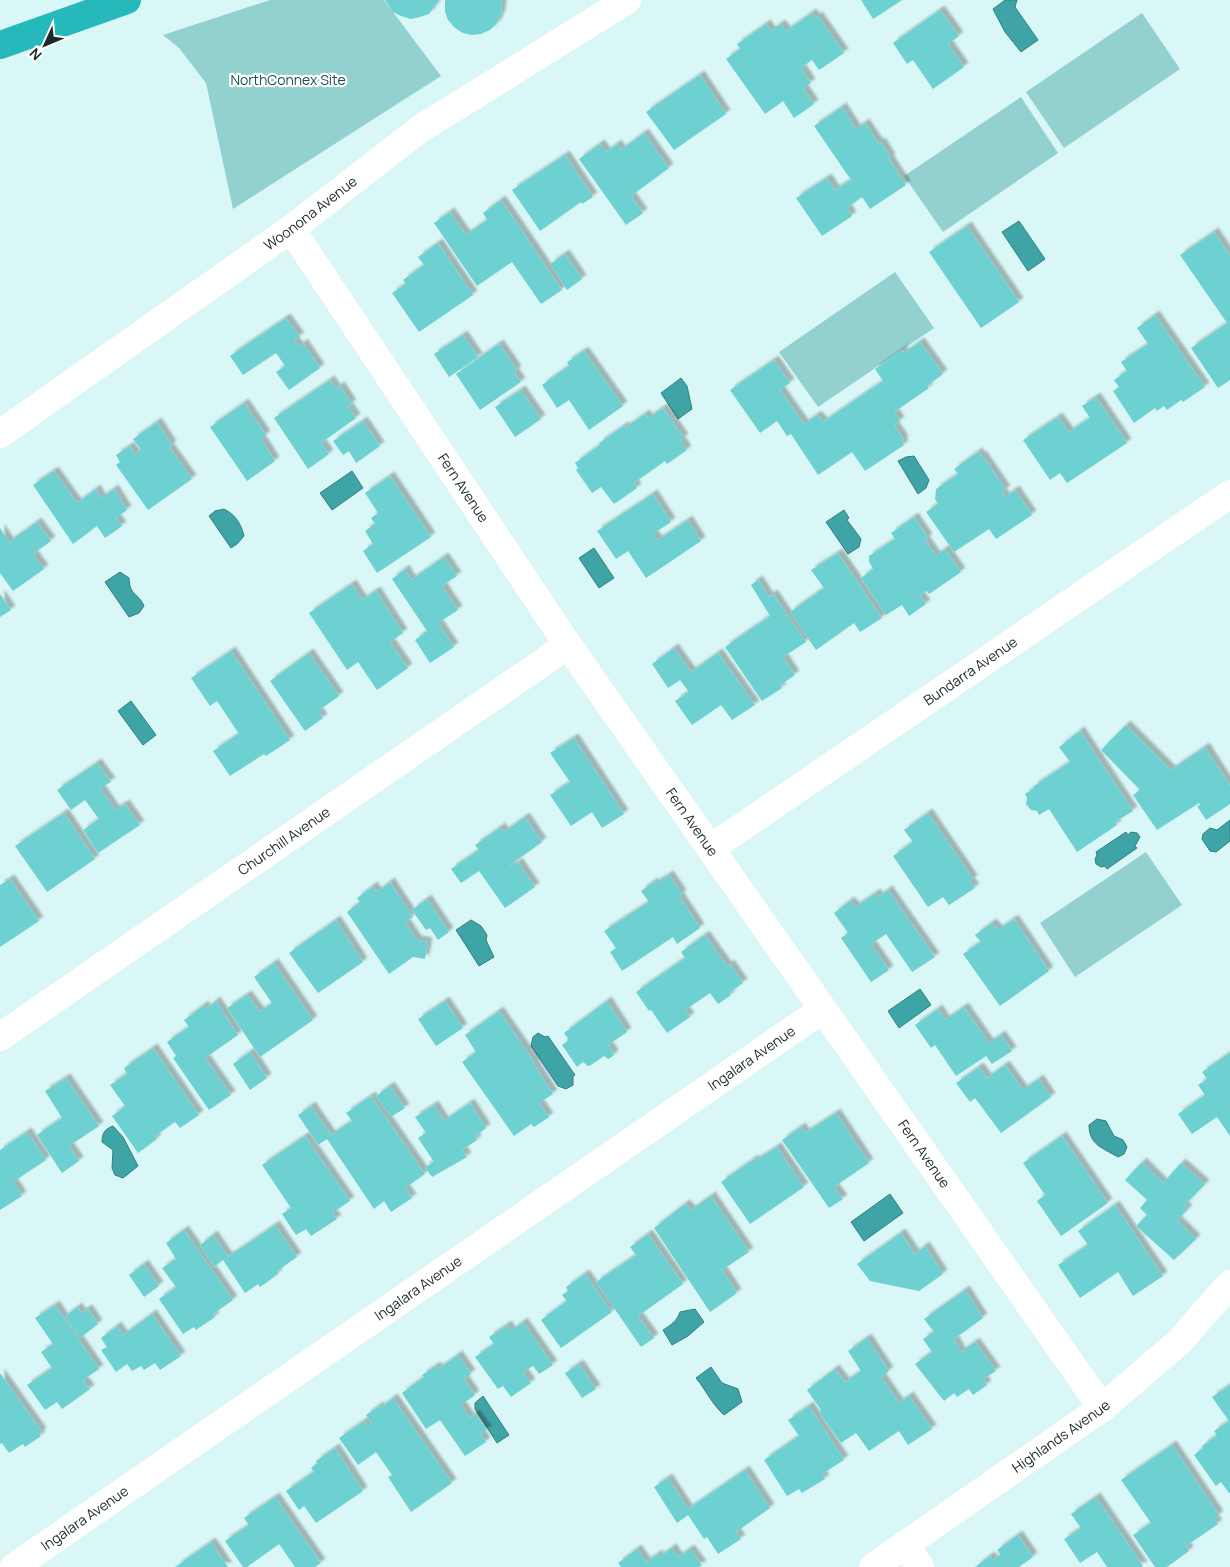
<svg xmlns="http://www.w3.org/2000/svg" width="1230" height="1567" font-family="Manrope,sans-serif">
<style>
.green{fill:#93d1d1}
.water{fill:#3ea4a5;stroke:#347f80}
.building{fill:#6ed1d1;filter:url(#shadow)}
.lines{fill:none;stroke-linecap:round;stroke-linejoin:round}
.minor{stroke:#fff;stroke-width:28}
.highway{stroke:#26b9bb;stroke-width:28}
.labels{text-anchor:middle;stroke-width:4.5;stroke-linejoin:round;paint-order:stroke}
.park-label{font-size:14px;fill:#1f4c4c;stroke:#fff}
.street-label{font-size:14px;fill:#1e2929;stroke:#fff}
</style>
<defs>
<filter id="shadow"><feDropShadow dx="4.5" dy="-4.5" stdDeviation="1" flood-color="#0004"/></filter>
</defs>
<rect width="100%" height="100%" fill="#d9f7f6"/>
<path class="green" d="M270,0H384L441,76L233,209L206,83L179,48L163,35Z
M1142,13L1180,69L1064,148L1026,92Z
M1021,97L1058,153L943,232L904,176Z
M895,272L934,328L818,407L779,352Z
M1146,852L1182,905L1075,977L1040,923Z"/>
<path class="water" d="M1005,0H1017L1015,7L1038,40L1021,52L1005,32L993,9Z
M1019,221L1045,259L1028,271L1002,232Z
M681,378L687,386L692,409L678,419L661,393Z
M914,456L929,480L926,488L918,494L898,461L906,457Z
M352,471L363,488L332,510L320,493Z
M224,509C236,515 241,524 244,536L237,544L231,548L209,516L215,511Z
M844,510L849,518L847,520L861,539L859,547L848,554L826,522Z
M594,548L614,578L599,588L579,558Z
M120,572L129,578C130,597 138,592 144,606L139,613L129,617L105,582Z
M131,701L156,735L143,745L118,711Z
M1230,820V841L1216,852L1210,851L1202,839L1203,834L1210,828L1217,830Z
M1126,832L1128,835L1131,832L1137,833L1140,837L1135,846L1137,848L1107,869L1105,866L1101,867L1096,864L1095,859L1097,855L1096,852Z
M471,920L481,926L487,935L486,940L494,957L479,966L456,930Z
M920,989L931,1005L899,1028L888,1011Z
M538,1033L545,1037L548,1036L575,1075L573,1076V1085L566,1089L558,1086L531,1046L533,1037Z
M1097,1119L1106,1121L1114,1136L1123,1140L1127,1147L1124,1154L1118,1157C1103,1148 1089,1145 1089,1125Z
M113,1126L123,1137L138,1166L123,1178L115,1175L112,1168L113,1150L102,1142C102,1133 105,1129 113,1126Z
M890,1194L903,1213L864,1241L851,1222Z
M695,1309L704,1322L688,1336L672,1345L663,1330C671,1325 677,1321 680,1312Z
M711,1367L722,1383L738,1389L742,1402L724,1415C711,1403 706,1390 696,1378Z
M483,1396L509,1435L497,1443L475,1409V1403Z"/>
<path class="building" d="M385,0H439L429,14L420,17L411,19L401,16L393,12Z
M445,0H501L502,5L501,14L497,23L490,30L481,34L472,35L463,33L455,28L448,20L445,12Z
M861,0H902L873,19Z
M940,10L959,36L948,44L964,67L933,89L913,60L907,64L893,43Z
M812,13L815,18L818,16L844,53L819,70L812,60L801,68L811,83L803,88L814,104L794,118L783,101L765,114L726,59L740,49L737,44L766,24L771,31L781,24L786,31Z
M700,75L726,114L674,150L646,112Z
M842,107L856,129L865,123L879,144L881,142L891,158L889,159L906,185L870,209L862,197L847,208L852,216L822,236L796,198L827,178L835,190L851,180L814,126Z
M644,133L669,168L631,196L643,213L626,225L579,159L600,144L606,152L617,144L621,150Z
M565,155L593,197L582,204L581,202L540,231L512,190Z
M501,200L562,290L541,304L512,262L477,286L434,223L450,212L466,235L487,220L483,213Z
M967,226L1019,302L981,328L929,252Z
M1214,232L1230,256V380L1218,388L1191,348L1227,323L1180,255Z
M438,243L473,295L419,332L392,293L406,284L403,280L424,265L418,257Z
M565,254L582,279L567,290L550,264Z
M1155,315L1205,387L1183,402L1181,400L1167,410L1164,406L1157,411L1155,408L1134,423L1113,391L1119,387L1114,380L1127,371L1121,362L1148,344L1137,328Z
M286,318L300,337L294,340L299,347L303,343L320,368L289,390L276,372L285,366L276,353L243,375L230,356Z
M463,335L478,357L449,377L434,354Z
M920,342L943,374L927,386L929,388L894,412L900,421L894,425L904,440L902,441L904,445L865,471L852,452L818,475L791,434L787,436L777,421L760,433L730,390L774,360L790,383L780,390L804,424L817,415L823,422L883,381L875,369L902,350L904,353Z
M499,344L517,370L514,372L521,382L480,410L456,374Z
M584,351L623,406L589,430L569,400L557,408L542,385L569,366L567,362Z
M330,380L336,389L340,386L352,404L348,406L356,418L321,443L329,454L308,469L274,418Z
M521,390L541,419L515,437L495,407Z
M1096,397L1127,443L1067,483L1060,473L1050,480L1023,440L1058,417L1069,432L1090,418L1082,406Z
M244,403L266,435L261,439L275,461L247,481L210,427Z
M663,408L684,438L680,440L687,450L667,464L665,461L634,483L637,488L614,504L601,487L592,493L576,470L578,468L575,463L600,445L599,443L624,426L625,428L645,414L648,418Z
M363,421L380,446L356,463L349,451L343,455L333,441Z
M157,422L172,445L169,447L192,479L148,510L116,465L120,462L116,455L130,446L135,454L141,450L133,439Z
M978,452L981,457L982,455L1006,490L1002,492L1005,497L1015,490L1032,515L996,539L989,529L954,552L926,512L938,504L935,499L936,489L958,474L954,469Z
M54,471L77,503L96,489L101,498L114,489L127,510L116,518L122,526L105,538L97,526L73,544L33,485Z
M390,476L431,537L377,573L363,551L373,544L365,531L375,524L371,518L378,513L365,493Z
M653,494L671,522L653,534L658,540L688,520L701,541L646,578L628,551L616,559L597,531Z
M914,517L928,538L925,540L936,556L945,549L961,572L929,594L927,591L920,596L926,604L909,616L902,605L886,615L861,578L873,569L869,562V556L895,539L891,533Z
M37,522L51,541L33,554L44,569L13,591L0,573V528L9,542Z
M838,553L882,618L860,632L854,623L816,650L790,612L824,588L811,570Z
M444,557L457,576L442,586L458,610L438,623L454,647L430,663L415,640L427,631L392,579L405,569L411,580Z
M758,580L769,597L773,594L806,642L783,657L795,675L780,685L782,688L762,701L725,647L770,616L751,585Z
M352,584L362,600L376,591L403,633L390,642L408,668L377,690L358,662L347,670L309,613Z
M0,594L11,610L0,617Z
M674,648L691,672L718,653L755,705L732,720L721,705L692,725L675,701L689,692L680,680L668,688L652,664Z
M231,651L290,740L266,756L264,754L230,776L213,751L239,734L217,701L210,706L191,678Z
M309,653L339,696L318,711L323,718L305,731L270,681Z
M1126,725L1171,770L1205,747L1230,786V804L1206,820L1197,806L1200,805L1199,803L1157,830L1133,795L1140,790L1101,750Z
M1080,731L1133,811L1115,822L1117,825L1077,852L1049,809L1039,815L1037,811L1031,810L1026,804L1027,798L1025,794L1034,788V786L1070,762L1059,747Z
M574,738L624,814L602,828L592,812L571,826L550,795L570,782L550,753Z
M97,763L111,782L100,788L115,810L125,804L140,825L98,853L83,830L99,819L85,800L71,810L57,790Z
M64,813L95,859L47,892L15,846Z
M928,813L973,879L970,882L975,888L949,905L943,897L928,907L893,856L913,842L904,830Z
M525,817L542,842L510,865L511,867L518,862L535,887L505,908L479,871L461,883L451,869L479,850L475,845L501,827L504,832Z
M669,875L682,894L679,896L700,928L677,944L673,937L622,971L610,952L616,948L604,931L649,902L641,891L653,882L654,884Z
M10,879L39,921L0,947V885Z
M390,882L413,917L405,922L417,940L428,942L425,959L413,957L389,974L347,912L360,902L357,898L373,886L377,892Z
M888,890L935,957L912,972L886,934L871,944L889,970L871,982L841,938L848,933L834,913L850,901L855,907L876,893L878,897Z
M427,899L449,932L438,940L430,928L426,930L412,910Z
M1014,919L1049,971L1000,1006L963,954L981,942L975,935L992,923L998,930Z
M336,920L363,962L318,993L289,953Z
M705,935L727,966L730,964L743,983L729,993L731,995L718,1004L710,993L685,1010L690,1017L667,1033L651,1010L649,1011L636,992L685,958L681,952Z
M274,963L313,1020L260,1057L227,1008L247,995L260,1012L272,1003L254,977Z
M216,1001L238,1035L205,1058L231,1095L209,1110L173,1058L176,1056L167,1042L189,1027L184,1020L204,1005L206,1009Z
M445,1001L463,1028L436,1046L418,1019Z
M607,1001L627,1032L608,1045L614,1054L612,1057L608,1059L604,1056L591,1065L588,1066L583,1062L577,1067L562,1045L569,1040L564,1033Z
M964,1007L989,1043L1001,1035L1012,1051L992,1064L986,1056L956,1076L935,1045L931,1048L915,1025L938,1009L945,1020Z
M499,1011L535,1063L534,1064L553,1094L539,1103L549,1117L534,1127L531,1124L514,1136L462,1062L476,1052L465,1035Z
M153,1048L199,1115L180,1128L175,1122L155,1136L157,1139L138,1153L112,1116L125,1106L110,1085L127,1074L124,1068Z
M250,1052L267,1078L250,1090L233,1064Z
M1230,1053V1136L1217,1117L1192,1134L1178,1114L1205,1095L1198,1085L1207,1079L1202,1072Z
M1005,1065L1023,1090L1039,1079L1051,1097L1001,1133L975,1098L970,1102L956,1083L979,1067L987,1078Z
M66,1078L99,1126L69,1146L79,1161L62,1173L37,1135L62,1118L45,1091Z
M390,1086L405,1108L391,1117L376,1096Z
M371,1096L425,1174L405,1188L412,1198L391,1212L384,1201L374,1209L327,1139L318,1145L298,1115L311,1106L331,1135L352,1121L346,1113Z
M470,1103L486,1128L475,1136L477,1140L462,1150L467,1157L432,1177L425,1167L434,1162L418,1138L426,1133L415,1117L434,1105L444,1121Z
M836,1113L869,1163L834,1187L843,1199L829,1208L782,1140L801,1127L805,1133Z
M27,1132L46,1160L13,1182L22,1196L0,1210V1150Z
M305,1136L350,1201L332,1213L337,1219L311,1236L306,1229L296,1235L282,1214L291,1208L262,1165Z
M1062,1136L1108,1203L1061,1236L1037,1201L1045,1195L1023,1163Z
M777,1147L804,1187L750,1224L721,1182L754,1159L755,1161Z
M1142,1162L1163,1183L1181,1163L1205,1184L1184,1206L1188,1209L1177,1220L1196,1239L1174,1260L1136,1226L1147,1215L1140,1208L1147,1200L1125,1180Z
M711,1196L749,1252L722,1270L737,1293L710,1312L654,1228L685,1204L691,1210Z
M1115,1205L1163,1276L1133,1296L1118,1272L1080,1298L1058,1265L1088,1245L1078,1231Z
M275,1225L297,1257L277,1271L278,1274L260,1287L258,1284L245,1293L223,1260L214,1267L200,1245L213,1235L228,1257Z
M184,1230L233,1300L213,1314L215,1317L196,1330L194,1327L183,1334L159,1299L176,1287L162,1268L176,1259L166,1243Z
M901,1233L915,1254L925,1246L943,1274L919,1291L870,1281L857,1264Z
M648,1234L683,1284L638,1316L654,1338L641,1347L596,1282L636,1255L630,1247Z
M144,1264L159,1286L144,1297L129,1275Z
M585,1274L612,1312L561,1348L541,1320L567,1301L562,1295L568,1291L566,1287Z
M965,1290L983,1318L954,1339L961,1352L975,1342L996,1371L983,1379L987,1385L973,1395L969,1389L957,1397L954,1393L944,1401L915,1364L932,1352L923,1339L934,1332L924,1319Z
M55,1305L99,1369L83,1380L90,1389L62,1409L57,1402L45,1410L27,1385L52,1368L41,1352L53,1344L35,1318Z
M78,1307L81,1313L88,1309L98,1324L80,1338L65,1316Z
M152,1314L181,1356L160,1370L155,1363L144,1370L141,1366L132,1371L127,1364L116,1372L101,1350L107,1347L101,1338L117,1326L123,1335Z
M523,1322L553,1365L539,1374L533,1366L523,1372L531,1383L511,1397L503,1386L498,1389L475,1357L494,1344L489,1337L507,1325L511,1331Z
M867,1338L889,1371L881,1377L899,1403L909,1396L932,1429L908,1445L899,1431L869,1451L856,1433L841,1443L819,1412L821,1410L807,1390L835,1369L845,1382L861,1371L848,1351Z
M458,1355L471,1374L464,1379L475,1395L461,1405L470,1418L475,1414L487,1430L481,1434L486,1442L465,1456L440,1420L426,1429L402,1393L424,1377L422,1375L436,1366L438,1369Z
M579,1364L596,1389L582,1398L565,1373Z
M0,1373L42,1432L39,1434L41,1436L25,1447L23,1444L9,1453L2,1443L0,1444Z
M1230,1385V1493H1229L1221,1482L1216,1486L1194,1455L1203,1448L1202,1446L1217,1435L1214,1431L1229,1421L1212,1397Z
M393,1398L452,1483L411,1512L388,1477L392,1475L376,1452L358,1465L339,1438L364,1421L368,1426L372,1423L366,1415L379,1406L380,1408Z
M809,1406L844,1460L822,1474L825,1479L802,1493L799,1489L787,1496L764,1460L799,1436L788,1420Z
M1172,1445L1219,1515L1214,1519L1218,1524L1186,1546L1189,1551L1167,1567H1155L1133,1535L1151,1523L1121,1480Z
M335,1448L363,1491L316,1523L304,1506L299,1510L286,1491L314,1472L311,1468L317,1463L316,1461Z
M745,1470L770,1508L736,1532L741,1539L718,1554L707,1537L704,1539L688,1515L677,1523L654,1487L668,1478L688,1509Z
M275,1497L321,1563L315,1567H295L279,1544L247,1567H243L225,1541L249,1525L244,1518Z
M1096,1497L1143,1566L1141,1567H1107L1097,1552L1080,1563L1064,1539L1081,1528L1071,1514Z
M1018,1535L1033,1557L1019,1567H975L990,1556L993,1560L1001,1555L997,1550Z
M211,1542L228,1567H175Z
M672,1548L678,1557L690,1549L702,1565L699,1567H621L618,1563L637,1549L646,1562L658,1554L659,1557Z"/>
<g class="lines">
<g class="minor">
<path id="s1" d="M291,229L568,645L1102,1408"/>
<path id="s2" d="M0,434L291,229L420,129L627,0"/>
<path id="s3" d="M711,848L1230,494"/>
<path id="s4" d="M0,1037L568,645"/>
<path d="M905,1545L920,1567"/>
<path id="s5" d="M14,1567L823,1009"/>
<path id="s6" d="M873,1567L1102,1408L1179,1342L1230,1284"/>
</g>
<path class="highway" d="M0,45L127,0"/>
</g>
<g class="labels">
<g class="park-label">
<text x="288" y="85">NorthConnex Site</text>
</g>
<g class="street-label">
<text dy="5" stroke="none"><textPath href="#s2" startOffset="381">Woonona Avenue</textPath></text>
<text dy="5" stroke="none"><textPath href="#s1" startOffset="311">Fern Avenue</textPath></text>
<text dy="5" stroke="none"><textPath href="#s3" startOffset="314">Bundarra Avenue</textPath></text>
<text dy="5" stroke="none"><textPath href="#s1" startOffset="716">Fern Avenue</textPath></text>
<text dy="5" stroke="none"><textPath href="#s4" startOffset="345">Churchill Avenue</textPath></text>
<text dy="5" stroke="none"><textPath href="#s5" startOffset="896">Ingalara Avenue</textPath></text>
<text dy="5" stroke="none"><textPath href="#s1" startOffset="1121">Fern Avenue</textPath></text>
<text dy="5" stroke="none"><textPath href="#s5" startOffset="491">Ingalara Avenue</textPath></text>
<text dy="5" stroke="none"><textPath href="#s6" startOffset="229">Highlands Avenue</textPath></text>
<text dy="5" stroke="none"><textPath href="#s5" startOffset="86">Ingalara Avenue</textPath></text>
</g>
</g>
<g transform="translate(45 45) rotate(226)" stroke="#ffffff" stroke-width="4" paint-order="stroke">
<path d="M0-4L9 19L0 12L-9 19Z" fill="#1e2929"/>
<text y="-8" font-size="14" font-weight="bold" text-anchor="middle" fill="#1e2929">N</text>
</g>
</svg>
